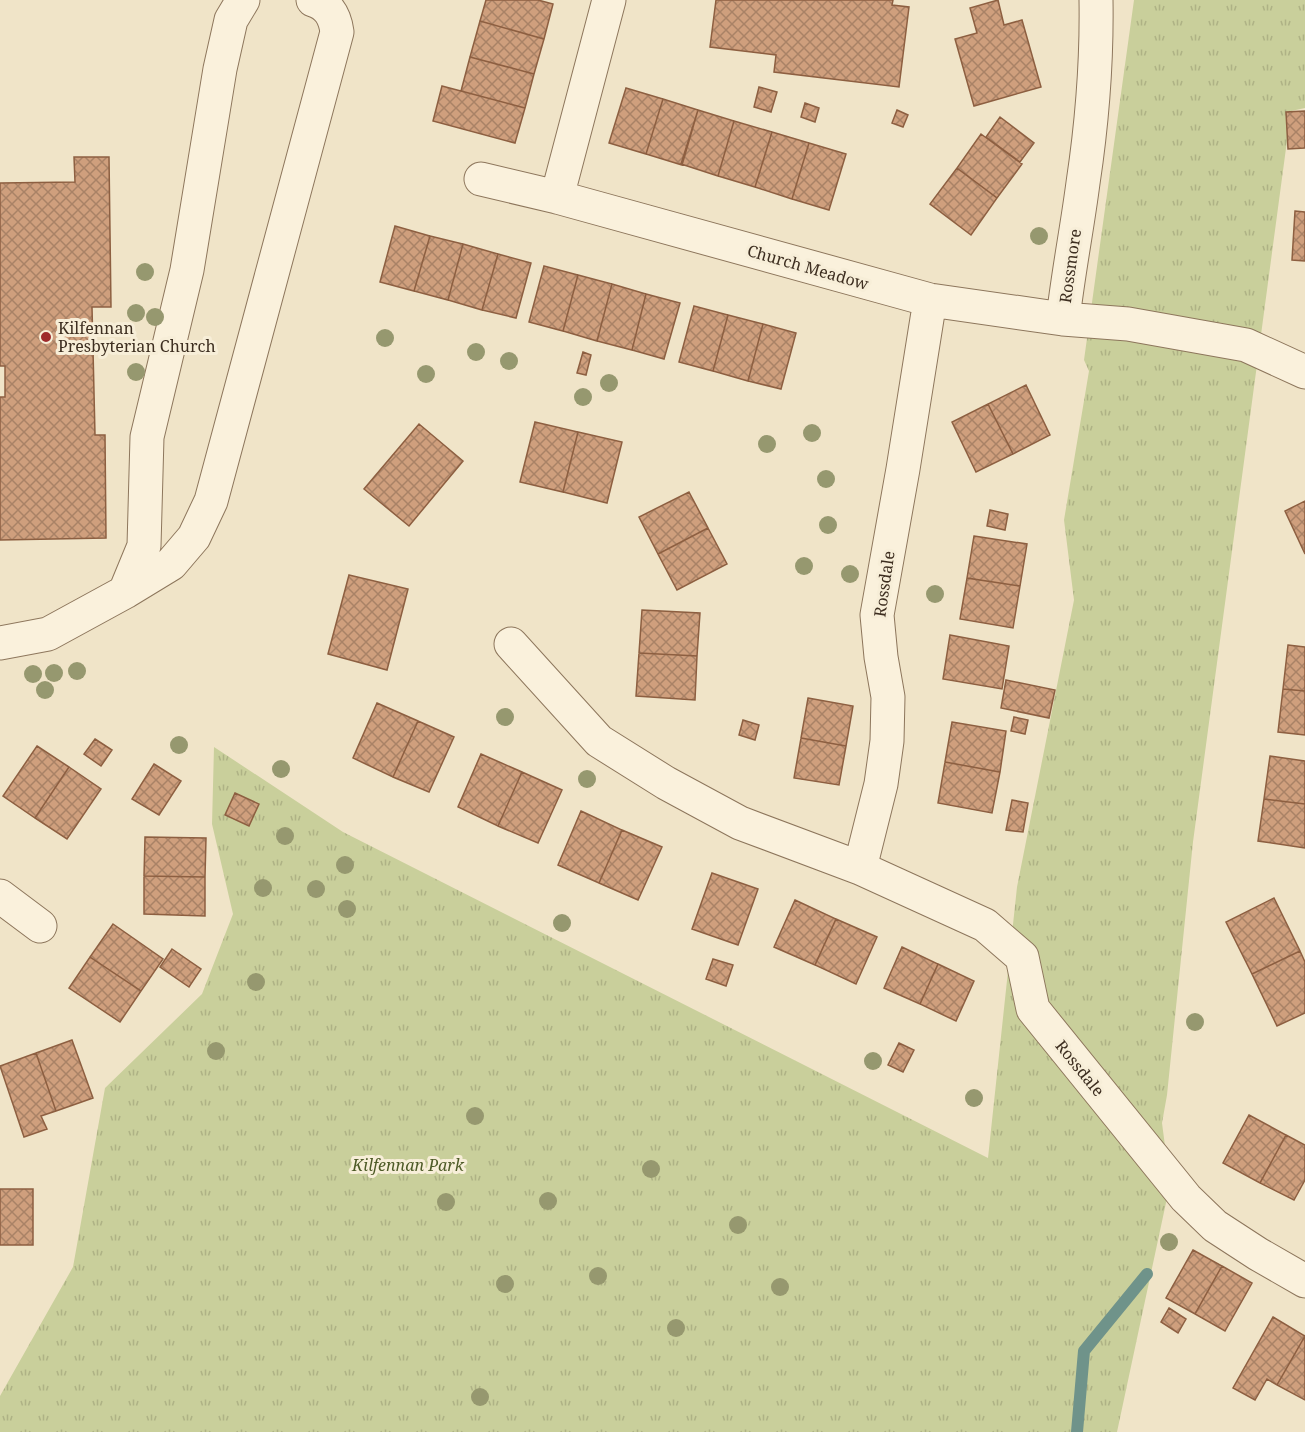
<svg xmlns="http://www.w3.org/2000/svg" width="1305" height="1432" font-family="'Noto Serif',serif">
<style>
.grass{fill:url(#grass-tufts)}
.lines{fill:none;stroke-linecap:round;stroke-linejoin:round}
.stream{stroke:#6f938a;stroke-width:12}
.building{fill:url(#building-cross-hatch);stroke:#8d5f41;stroke-width:1.5}
.minor-casing{stroke:#8d765c;stroke-width:35}
.minor{stroke:#faf1dc;stroke-width:33}
.tree{fill:#96986f}
.poi-dot{fill:#9e2a2b;stroke:#f7eed8;stroke-width:2}
.labels{text-anchor:middle;stroke-width:6;stroke-linejoin:round;paint-order:stroke}
.street-label{font-size:16px;fill:#3d2e20;stroke:#f7eed8}
.poi-label{font-size:16px;fill:#3d2e20;stroke:#f7eed8;text-anchor:start}
.park-label{font-size:16px;font-style:italic;fill:#4d5a26;stroke:#f7eed8}
</style>
<defs>
<pattern id="grass-tufts" width="24" height="20" patternUnits="userSpaceOnUse" patternTransform="scale(1.5)"><rect width="24" height="20" fill="#c9cf9b"/><path d="M3 7l-1-3M5 7V3M7 7l1-3M15 17l-1-3M17 17v-4M19 17l1-3" fill="none" stroke="#aeb285"/></pattern>
<pattern id="building-cross-hatch" width="8" height="8" patternUnits="userSpaceOnUse" patternTransform="scale(1.5)"><rect width="8" height="8" fill="#cf9f7d"/><path d="M0 0l8 8M0 8l8-8" fill="none" stroke="#a98266"/></pattern>
</defs>
<rect width="100%" height="100%" fill="#f0e4c8"/>
<path class="grass" d="M1134,0H1305V108L1291,111L1193,842L1167,1095L1162,1123L1170,1184L1117,1432H0V1396L73,1267L105,1088L202,994L233,914L212,824L214,747L343,832L988,1158L1017,887L1074,600L1064,520L1089,371L1084,360Z"/>
<g class="lines">
<path class="stream" d="M1077,1432L1084,1351L1147,1274"/>
</g>
<path class="building" d="M486,0H538L553,4L544,39L480,21Z
M716,0H893L892,5L909,7L899,87L774,72L776,55L710,47Z
M998,0L1004,25L1022,20L1041,87L974,106L955,39L977,33L970,8Z
M480,21L544,39L534,74L470,57Z
M470,57L534,74L525,108L461,91Z
M442,86L525,108L515,143L433,121Z
M759,87L777,92L771,112L754,107Z
M626,88L663,99L646,154L609,143Z
M663,99L698,110L682,165L646,154Z
M805,103L819,108L815,122L801,117Z
M698,110L734,121L718,176L681,164Z
M897,110L908,115L903,127L892,123Z
M1305,111V148L1288,149L1286,112Z
M1000,117L1034,143L1020,162L986,137Z
M734,121L772,132L755,187L718,176Z
M772,132L809,143L792,199L755,187Z
M981,134L1022,164L997,198L957,168Z
M809,143L846,154L829,210L792,199Z
M74,157H109L111,307H92L95,435H105L106,538L0,540V397H5V366H0V183L75,182Z
M957,168L997,198L971,235L930,204Z
M1295,211L1305,212V261L1292,260Z
M395,226L430,236L414,291L380,282Z
M430,236L463,244L448,300L414,291Z
M463,244L498,254L482,310L448,300Z
M498,254L531,263L516,318L482,310Z
M544,266L578,275L563,331L529,322Z
M578,275L612,284L597,341L563,331Z
M612,284L646,294L632,350L597,341Z
M646,294L680,303L664,359L632,350Z
M694,306L728,315L713,371L679,362Z
M728,315L763,324L748,381L713,371Z
M763,324L796,333L781,389L748,381Z
M583,352L591,355L586,375L577,373Z
M1026,385L1050,435L1013,454L988,404Z
M988,404L1013,454L976,472L952,422Z
M535,422L578,432L563,492L520,482Z
M419,424L463,461L409,526L364,489Z
M578,432L622,442L607,503L563,492Z
M689,492L708,528L658,554L639,517Z
M1305,501V554L1285,511Z
M990,510L1008,514L1005,530L987,526Z
M708,528L727,564L677,590L658,554Z
M974,536L1027,544L1020,586L967,578Z
M349,575L408,589L387,670L328,654Z
M967,578L1020,586L1013,628L960,619Z
M642,610L700,613L697,656L639,653Z
M950,635L1009,646L1002,689L943,679Z
M1288,645L1305,647V691L1283,689Z
M639,653L697,656L695,700L636,696Z
M1006,680L1055,690L1049,718L1001,708Z
M1283,689L1305,691V735L1278,732Z
M808,698L853,706L846,746L801,738Z
M377,703L418,721L393,777L353,758Z
M1014,717L1028,720L1025,734L1011,731Z
M743,720L759,725L755,740L739,735Z
M418,721L454,737L429,792L393,777Z
M952,722L1006,731L1000,772L945,762Z
M801,738L846,746L839,785L794,778Z
M95,739L112,750L101,766L84,754Z
M37,746L69,767L35,818L3,796Z
M481,754L522,772L498,826L458,807Z
M1270,756L1305,761V804L1264,799Z
M945,762L1000,772L992,813L938,803Z
M154,764L181,781L159,815L132,799Z
M69,767L101,789L67,839L35,818Z
M522,772L562,790L538,843L498,826Z
M235,793L259,804L249,826L225,815Z
M1264,799L1305,804V848L1258,841Z
M1012,800L1028,803L1023,832L1006,830Z
M581,811L622,830L599,883L558,865Z
M622,830L662,847L638,900L599,883Z
M145,837L206,838L205,877L144,876Z
M712,873L758,889L738,945L692,929Z
M144,876L205,877V916L144,914Z
M1274,898L1300,951L1252,974L1226,922Z
M795,900L836,919L815,965L774,947Z
M836,919L877,937L856,984L815,965Z
M113,924L163,959L141,991L90,957Z
M902,947L938,964L920,1004L884,988Z
M172,949L201,969L189,987L160,967Z
M1300,951L1305,962V1013L1277,1026L1252,974Z
M90,957L141,991L120,1022L69,988Z
M713,959L733,965L726,986L706,979Z
M938,964L974,981L956,1021L920,1004Z
M72,1040L93,1098L56,1111L36,1053Z
M899,1043L914,1050L903,1072L888,1065Z
M36,1053L56,1111L41,1116L47,1129L24,1137L0,1066Z
M1249,1115L1286,1135L1260,1183L1223,1163Z
M1286,1135L1305,1145V1180L1294,1200L1260,1183Z
M0,1189H33V1245H0Z
M1193,1250L1222,1266L1195,1314L1166,1298Z
M1222,1266L1252,1283L1225,1331L1195,1314Z
M1169,1308L1186,1319L1178,1333L1161,1322Z
M1273,1317L1305,1336L1277,1385L1267,1379L1255,1400L1233,1388Z
M1305,1336V1400L1277,1385Z"/>
<g class="lines">
<defs>
<path id="minor" d="M1096,0C1097,61 1092,123 1083,183C1077,229 1068,274 1063,319L1128,324L1246,345L1305,372
M481,179L557,197L930,300L1063,319
M557,197L609,0
M125,592L144,546L147,437L187,270L220,69L231,20L243,0
M0,643L48,634L125,592L171,564L194,537L211,501L337,32C335,17 329,5 313,0
M511,644L599,741L666,783L740,823L860,868L985,925L1022,957L1033,1009L1186,1198L1215,1226L1258,1254L1305,1281
M860,868L881,784L887,741L888,697L881,657L877,615L903,469L930,300
M0,896L40,926"/>
</defs>
<use href="#minor" class="minor-casing"/>
<use href="#minor" class="minor"/>
</g>
<g class="tree">
<circle cx="1039" cy="236" r="9"/>
<circle cx="145" cy="272" r="9"/>
<circle cx="136" cy="313" r="9"/>
<circle cx="155" cy="317" r="9"/>
<circle cx="385" cy="338" r="9"/>
<circle cx="476" cy="352" r="9"/>
<circle cx="509" cy="361" r="9"/>
<circle cx="136" cy="372" r="9"/>
<circle cx="426" cy="374" r="9"/>
<circle cx="609" cy="383" r="9"/>
<circle cx="583" cy="397" r="9"/>
<circle cx="812" cy="433" r="9"/>
<circle cx="767" cy="444" r="9"/>
<circle cx="826" cy="479" r="9"/>
<circle cx="828" cy="525" r="9"/>
<circle cx="804" cy="566" r="9"/>
<circle cx="850" cy="574" r="9"/>
<circle cx="935" cy="594" r="9"/>
<circle cx="77" cy="671" r="9"/>
<circle cx="54" cy="673" r="9"/>
<circle cx="33" cy="674" r="9"/>
<circle cx="45" cy="690" r="9"/>
<circle cx="505" cy="717" r="9"/>
<circle cx="179" cy="745" r="9"/>
<circle cx="281" cy="769" r="9"/>
<circle cx="587" cy="779" r="9"/>
<circle cx="285" cy="836" r="9"/>
<circle cx="345" cy="865" r="9"/>
<circle cx="263" cy="888" r="9"/>
<circle cx="316" cy="889" r="9"/>
<circle cx="347" cy="909" r="9"/>
<circle cx="562" cy="923" r="9"/>
<circle cx="256" cy="982" r="9"/>
<circle cx="1195" cy="1022" r="9"/>
<circle cx="216" cy="1051" r="9"/>
<circle cx="873" cy="1061" r="9"/>
<circle cx="974" cy="1098" r="9"/>
<circle cx="475" cy="1116" r="9"/>
<circle cx="651" cy="1169" r="9"/>
<circle cx="548" cy="1201" r="9"/>
<circle cx="446" cy="1202" r="9"/>
<circle cx="738" cy="1225" r="9"/>
<circle cx="1169" cy="1242" r="9"/>
<circle cx="598" cy="1276" r="9"/>
<circle cx="505" cy="1284" r="9"/>
<circle cx="780" cy="1287" r="9"/>
<circle cx="676" cy="1328" r="9"/>
<circle cx="480" cy="1397" r="9"/>
</g>
<circle class="poi-dot" cx="46" cy="337" r="6"/>
<g class="labels">
<g class="street-label">
<text transform="translate(1070 266) rotate(-82)" y="6">Rossmore</text>
<text transform="translate(808 267) rotate(16)" y="6">Church Meadow</text>
<text transform="translate(884 584) rotate(-82)" y="6">Rossdale</text>
<text transform="translate(1080 1068) rotate(51)" y="6">Rossdale</text>
</g>
<g class="poi-label">
<text x="58" y="334">Kilfennan<tspan x="58" dy="18">Presbyterian Church</tspan></text>
</g>
<g class="park-label">
<text x="408" y="1171">Kilfennan Park</text>
</g>
</g>
</svg>
